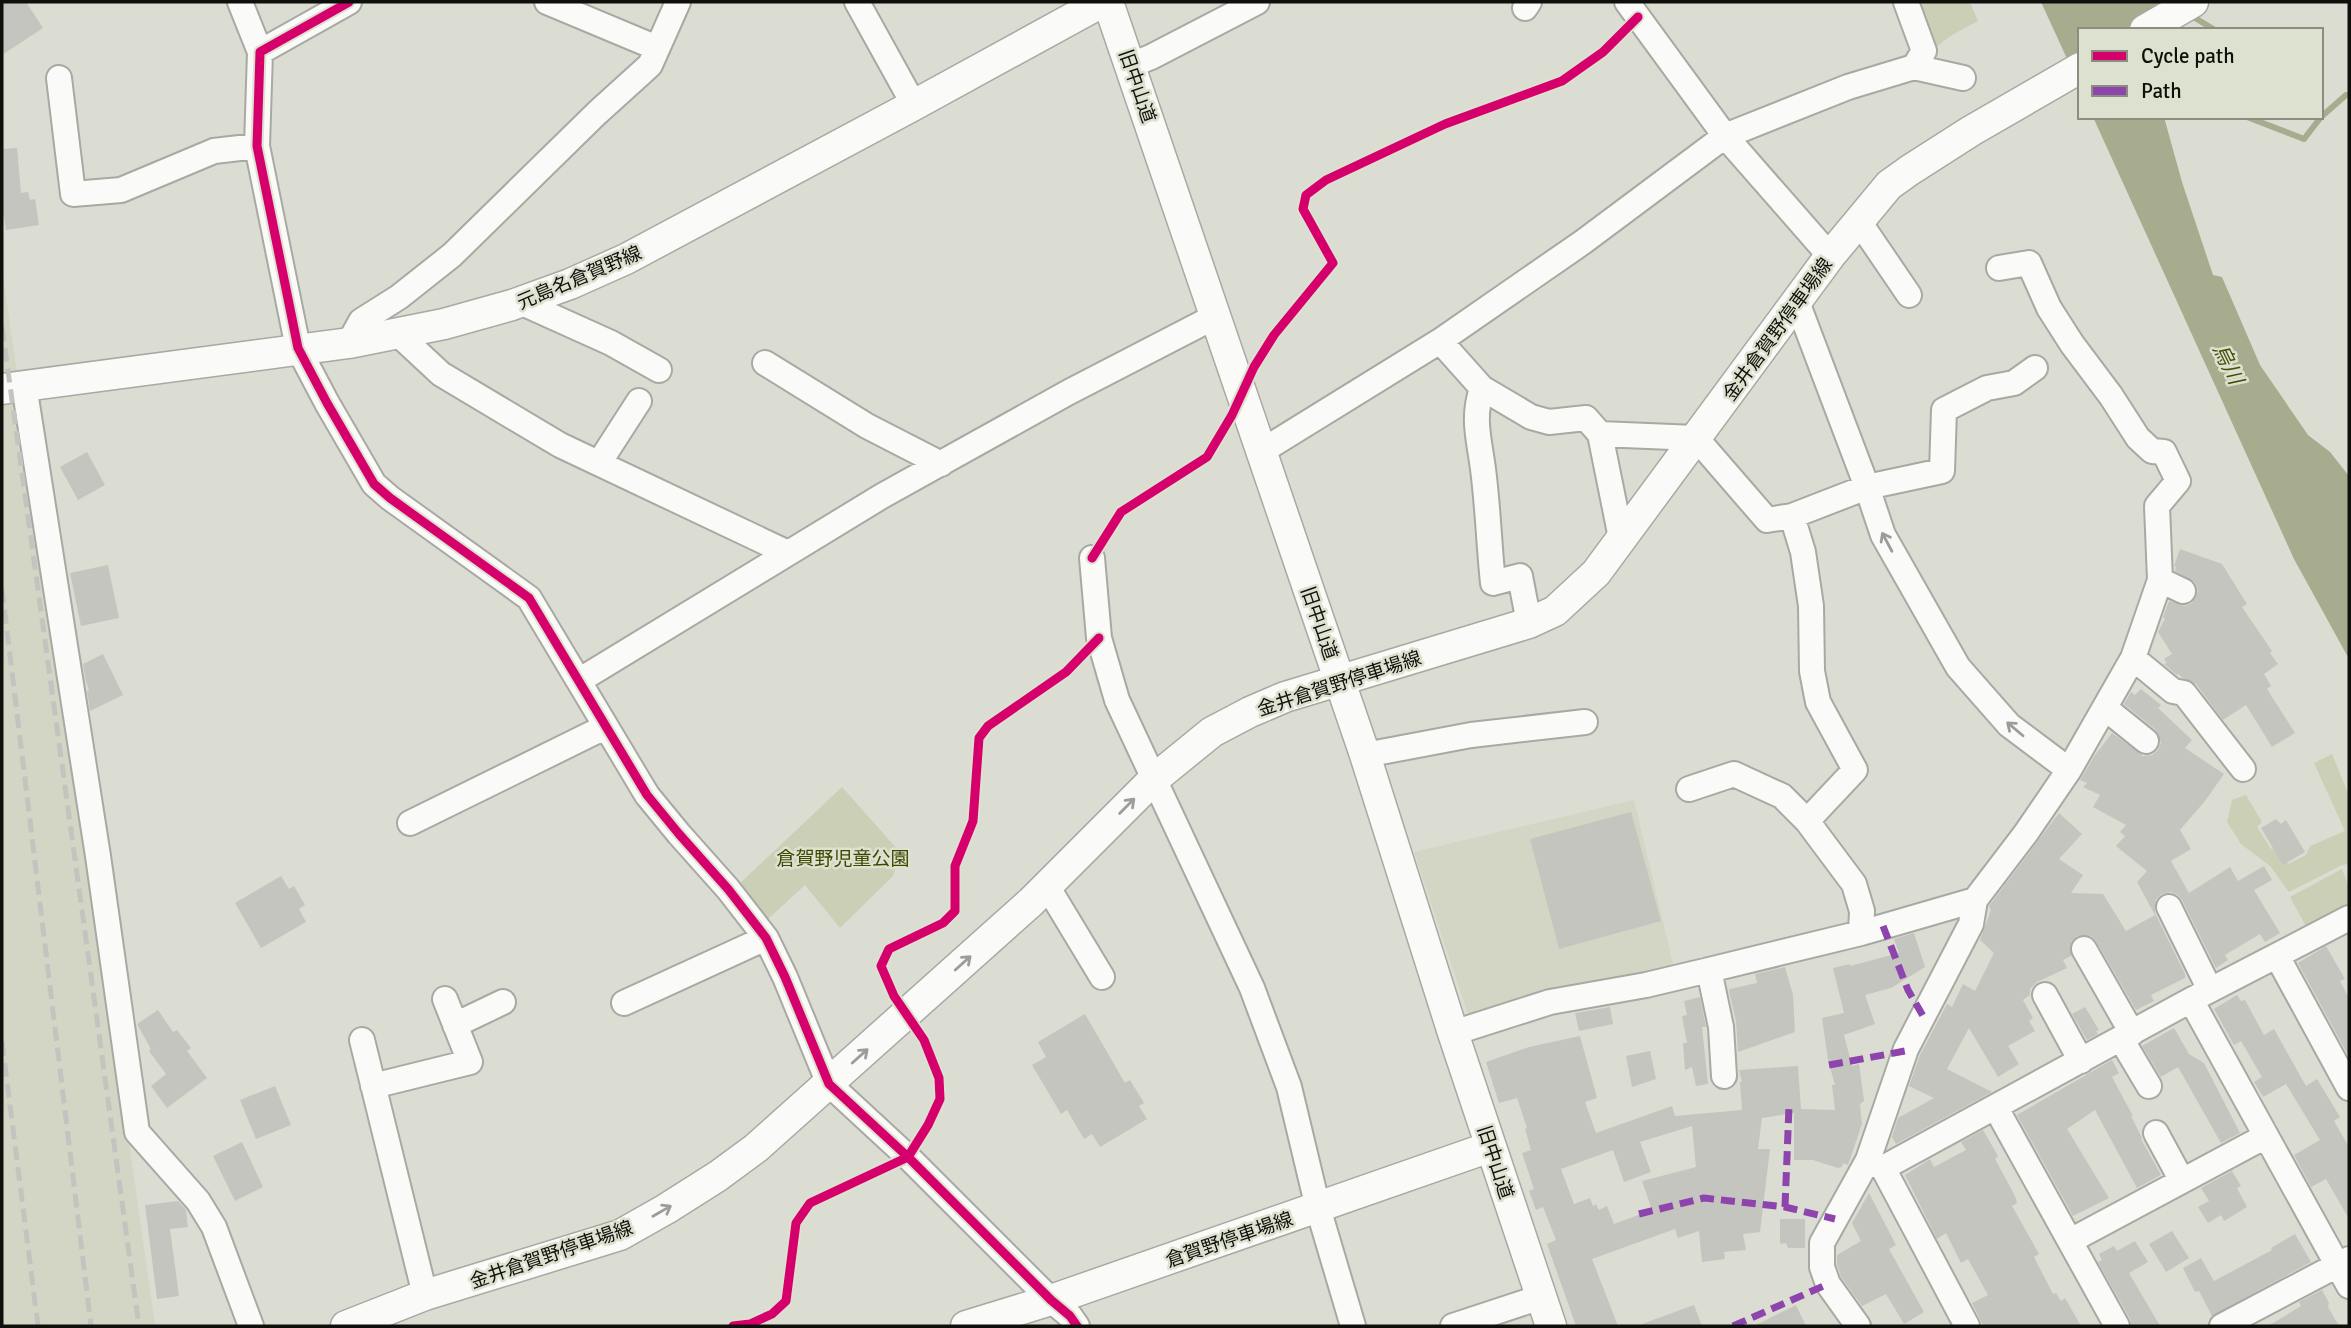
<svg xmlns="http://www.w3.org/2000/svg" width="2351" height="1328" font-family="Signika,'Noto Sans JP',sans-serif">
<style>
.built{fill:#d3d6c4}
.green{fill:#cacfb6}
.water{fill:#a6ac8d}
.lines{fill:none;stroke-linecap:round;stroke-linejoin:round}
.stream{stroke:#a6ac8d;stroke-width:6}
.building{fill:#c4c5bf;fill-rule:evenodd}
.minor-casing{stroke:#a8a9a2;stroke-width:28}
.major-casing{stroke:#a8a9a2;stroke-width:33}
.minor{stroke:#fafaf8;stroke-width:24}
.major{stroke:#fafaf8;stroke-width:30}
.rail{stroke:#c2c4c0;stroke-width:5;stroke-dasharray:14 7;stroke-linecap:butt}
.quiet{stroke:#8e44ad;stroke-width:7;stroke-dasharray:14 7;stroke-linecap:butt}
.cycleway-casing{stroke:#dde1cf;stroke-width:13}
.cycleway{stroke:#d6006c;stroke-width:9}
.oneway{stroke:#9c9c99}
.labels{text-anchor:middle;stroke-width:5;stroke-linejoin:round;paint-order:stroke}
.street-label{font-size:19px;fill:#0f100b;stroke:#dde1cf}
.park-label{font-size:19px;fill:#3e4600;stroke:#dde1cf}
.water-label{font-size:21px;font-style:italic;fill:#464d07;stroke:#dde1cf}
</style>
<rect width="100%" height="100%" fill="#dbddd3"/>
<path class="built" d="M2,270L96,907L155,1326H2Z
M1634,800L1674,968L1469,1017L1414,852Z"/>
<path class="green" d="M1911,2H1970L1978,21L1952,35L1929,52Z
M2332,754L2349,796V864L2342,865L2289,892L2270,866L2241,844L2227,822L2232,800L2246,795L2262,822L2257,827L2271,849L2278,847L2288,864L2306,855L2310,846L2345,831L2314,763Z
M842,787L900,852L893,876L840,928L805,885L767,920L737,886Z
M2342,869L2349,887V911L2308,930L2290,897Z"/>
<path class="water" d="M2041,2H2173L2177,30H2080V87Z
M2093,117H2164L2182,182L2213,275L2222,277L2260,365L2308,435L2330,452L2349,476V659L2294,559Z"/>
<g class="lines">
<path class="stream" d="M2190,15L2215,30
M2247,117L2304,139L2321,117
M2321,117L2346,95H2349"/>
</g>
<path class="building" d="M2,2H26L43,28L2,55Z
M17,148L21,193L28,192L30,200L35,199L39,225L6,230L2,205V149Z
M87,452L105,485L78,500L60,467Z
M2180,549L2222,564L2247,604L2242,607L2272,651L2270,653L2278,664L2264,674L2271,686L2267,689L2295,733L2272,747L2246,705L2223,720L2196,684L2181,677L2179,674L2177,675L2164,664L2167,663L2164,659L2172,654L2158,632L2165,619L2163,617L2169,601L2185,606L2192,603L2198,591L2195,582L2175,571L2176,567L2174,566Z
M108,565L119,618L81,626L70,573Z
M103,654L123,695L90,711L87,691L89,690L86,682L83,664Z
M2141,689L2161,705L2158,708L2192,740L2185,748L2224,774L2205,801L2180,830L2191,849L2171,861L2189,893L2230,867L2238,881L2264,866L2272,880L2254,890L2280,933L2265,942L2260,934L2225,955L2228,960L2216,968L2182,900L2178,895L2171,892L2162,894L2156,899L2155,913L2185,974V978L2151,995L2154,1001L2136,1010L2096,941L2091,936H2077L2071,942V956L2063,960L2067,968L2037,982L2030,989V995L2023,1000L2033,1018L2029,1021L2035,1031L2008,1046L2019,1064L1998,1077L1969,1028L1947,1069L1992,1092L1896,1144L1892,1137L1898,1118L1934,1098L1909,1086L1920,1055L1947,1004L1952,1007L1963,984L1975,991L1994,953L1980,940L1991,910L1989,906L2059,813L2082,834L2059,859L2083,875L2071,893L2103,894L2126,931L2155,915L2137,882L2147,871L2116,846L2125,836L2120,832L2126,825L2093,807L2100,795L2083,787L2087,783L2080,780L2095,755L2112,733L2143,756L2152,755L2158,750L2161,743L2156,730L2124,704L2131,692L2135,695Z
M1631,812L1661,921L1559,949L1530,839Z
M2276,819L2281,824L2286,820L2305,852L2283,865L2261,828Z
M281,876L289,889L294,886L305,905L299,909L306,922L261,948L235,903Z
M1914,933L1925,967L1891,988L1865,995L1875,1024L1844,1035L1852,1066L1859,1064L1864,1101L1860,1104L1862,1124L1848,1165L1843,1163L1842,1167L1838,1168L1813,1160H1794V1113L1762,1118L1758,1149H1770L1760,1232L1743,1234L1746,1250L1724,1252L1725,1259L1702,1262L1699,1231L1678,1238L1675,1229L1592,1259L1618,1326H1576L1547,1244L1556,1240L1543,1207L1536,1210L1529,1191L1534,1189L1522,1153L1531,1150L1525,1129L1527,1128L1517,1098L1499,1103L1486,1062L1529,1047L1580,1036L1597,1098L1585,1102L1596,1133L1672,1106L1675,1116L1742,1110L1740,1082H1742L1739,1070L1798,1066L1801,1109L1835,1110L1832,1085H1835L1828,1060L1822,1018L1844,1013L1833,968L1850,964V966L1899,953L1894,939ZM1692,1126L1696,1167L1642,1181L1652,1210L1614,1224L1607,1206L1599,1210L1596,1204L1593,1206L1590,1198L1574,1204L1561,1169L1613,1150L1624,1182L1651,1172L1640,1142Z
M2326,946L2345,979L2340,981L2349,998V1057L2298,963Z
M1785,967L1793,995L1795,1032L1738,1052L1736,1021L1729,991L1730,989L1757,983L1755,974Z
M2237,995L2241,1001L2245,1000L2264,1035L2274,1029L2306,1086L2317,1079L2340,1117L2334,1121L2349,1147V1219L2326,1179L2311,1187L2294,1155L2320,1140L2286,1084L2263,1097L2254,1082L2262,1077L2241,1041L2234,1045L2214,1009Z
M1700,997L1706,1027H1702L1708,1084L1696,1086L1692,1067L1685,1070L1683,1043H1687L1682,1016L1687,1015L1684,1001Z
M1610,1007L1613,1024L1579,1031L1575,1013Z
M2085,1007L2099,1030L2096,1031L2098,1034L2087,1040L2072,1014Z
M158,1010L173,1032L177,1030L191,1048L187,1051L207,1078L167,1108L151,1086L166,1074L149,1051L151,1049L137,1024Z
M1085,1014L1125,1083L1130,1080L1144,1103L1139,1106L1147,1119L1100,1147L1092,1134L1084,1139L1067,1110L1061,1114L1032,1065L1046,1057L1038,1042Z
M2174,1028L2189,1054L2204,1063L2240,1133L2221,1143L2178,1067L2161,1077L2142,1046Z
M1650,1051L1656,1079L1632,1087L1626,1056Z
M2112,1060L2119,1073L2112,1077L2133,1116H2131L2142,1138L2141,1139L2161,1175L2137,1188L2095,1110L2067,1129L2109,1198L2073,1216L2017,1115Z
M275,1086L291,1125L256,1139L240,1100Z
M1983,1130L1998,1156L1995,1159L2015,1196L2017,1203L2012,1206L2039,1254L2034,1257L2053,1294L2056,1293L2061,1301L2065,1298L2081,1326H1983L1972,1303L1988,1295L1968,1259L1961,1263L1946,1233L1937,1239L1905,1175L1930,1159L1934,1167L1966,1150L1961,1142Z
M242,1142L263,1187L235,1201L213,1156Z
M2232,1171L2241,1186L2237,1188L2247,1207L2224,1221L2221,1215L2208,1223L2198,1207L2209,1201L2201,1188Z
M1869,1193L1896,1245L1889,1249L1924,1312L1904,1324L1886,1294L1862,1306L1841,1277L1837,1264V1255L1861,1241L1852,1223Z
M178,1201L186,1210L188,1227L170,1229L179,1296L157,1299L145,1205Z
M1780,1219H1805V1248H1788L1786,1243L1780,1244Z
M2172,1231L2189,1258L2166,1272L2149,1244Z
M2295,1234L2311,1262L2212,1316L2199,1291L2195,1292L2183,1268L2201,1258L2214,1281L2272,1250L2271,1248Z
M2135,1241L2148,1262L2129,1273L2160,1326H2132L2130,1319L2098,1262L2102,1260L2099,1254L2114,1246L2117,1251Z
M2322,1290L2329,1303L2328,1307L2339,1326H2268L2301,1306L2299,1302Z
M1694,1305L1702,1326H1643L1642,1324Z
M1796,1305L1806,1326H1754Z"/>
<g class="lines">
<defs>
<path id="minor" d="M240,2L260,52
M349,2L260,52L257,146L298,348L327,403L374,484L390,498L529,598L647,795L679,834L728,889L766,938L785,977L829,1084L908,1157L1051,1300L1070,1316L1077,1326
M547,2L657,48
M857,2L914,105
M1627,2L1725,136L1830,256
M1525,8L1529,2
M1131,65L1151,57L1257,2
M1914,67L1963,78
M59,78L73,194L121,190L214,151L257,146
M1858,220L1909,295
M520,302L611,343L659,370
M1797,302L1867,487L1883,535L1958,667L2009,725L2069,770
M398,334L441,374L560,445L788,553
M1440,341L1482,388L1531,417L1549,422L1586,418L1600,434L1621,538
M349,343L361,321L399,297L452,255L597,113L650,65L678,2
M765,363L867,426L941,464
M24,385L98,856L137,1132L198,1201L214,1227L251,1326
M1482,388C1472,419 1479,438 1483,469C1488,507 1489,545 1493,583L1520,576L1529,623
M1600,434L1696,438L1767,520L1792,516L1867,487L1942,471L1944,410L1987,388L2014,383L2035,368
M1262,451L1440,341L1583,242L1725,136L1848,87L1914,67L1924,51L1906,2
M599,463L639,401
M1792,516L1803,552L1811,606L1812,671L1818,702L1855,770L1807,821
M1092,558L1099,638L1117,700L1252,988L1289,1087L1318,1208L1353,1326
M2160,580L2183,591
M2133,658L2173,691L2184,693L2243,769
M580,680L882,496L1069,392L1216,316
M2105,708L2146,741
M1365,755L1471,735L1585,722
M1689,789L1734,774L1782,796L1807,821L1854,884L1862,911L1861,933
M410,823L605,727
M1047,886L1102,977
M2169,907L2210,990
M2084,949L2132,1033
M2277,956L2349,1088
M1709,970L1721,1027L1724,1076
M2045,995L2081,1061
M2191,1000L2349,1286
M624,1003L766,938
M455,1025L503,1002
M1453,1033L1550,1002L1646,985L1709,970L1861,933L1975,900
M2121,1039L2149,1086
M362,1040L425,1295
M373,1086L470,1062L445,999
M1996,1108L2117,1326
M2156,1133L2182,1181
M1869,1160L1883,1168L1967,1326
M1883,1168L2191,1000L2349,918
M2070,1241L2266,1136
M1453,1326L1541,1297
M1858,1326L1828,1284L1822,1267V1243L1868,1160L1906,1049L1971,924L1975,900L2026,833L2069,770L2133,658L2160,580L2157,506L2178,481L2164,452L2152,451L2138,438L2111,396L2072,344L2049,308L2029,263L1999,268
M2222,1326L2349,1259"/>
<path id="major" d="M1108,2L1365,755L1453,1033L1551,1326
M2145,30L2193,2
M2,389L349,343L444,324L512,305L570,284L626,259L914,105L1102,2
M346,1326L425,1295L620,1235L666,1209L718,1176L756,1148L1031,902L1153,780L1212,732L1250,712L1285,697L1529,623L1555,611L1596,573L1830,256L1889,185L1910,170L1971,131L2080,68
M966,1326L1051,1300L1490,1147"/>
</defs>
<use href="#minor" class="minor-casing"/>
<use href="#major" class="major-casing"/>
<use href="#minor" class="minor"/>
<use href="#major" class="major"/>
<path class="rail" d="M2,327L139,1326
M2,589L91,1326
M2,1042L38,1326"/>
<path class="quiet" d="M1883,926L1908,990L1923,1016
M1829,1065L1905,1051
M1785,1207L1789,1106
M1639,1214L1704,1198L1785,1207L1835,1219
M1733,1326L1828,1284"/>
<defs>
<path id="cycleway" d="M349,2L260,52L257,146L298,348L327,403L374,484L390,498L529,598L647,795L679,834L728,889L766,938L785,977L829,1084L908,1157L1051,1300L1070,1316L1077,1326
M1092,558L1121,512L1207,457L1232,415L1254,367L1274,335L1333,263L1303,209L1306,195L1326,180L1445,124L1562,81L1603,52L1638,17
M733,1326L750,1324L772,1314L786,1301L796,1223L810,1203L908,1157L928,1125L940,1099L939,1078L924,1040L894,996L881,966L889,949L943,923L955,911V866L973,821L979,738L988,726L1066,672L1099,638"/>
</defs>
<use href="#cycleway" class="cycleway-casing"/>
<use href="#cycleway" class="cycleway"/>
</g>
<defs><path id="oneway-shaft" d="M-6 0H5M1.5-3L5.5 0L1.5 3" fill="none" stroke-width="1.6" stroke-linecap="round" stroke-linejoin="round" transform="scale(1.75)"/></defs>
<g class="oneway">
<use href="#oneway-shaft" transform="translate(1887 542) rotate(-118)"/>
<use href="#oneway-shaft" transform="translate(2015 729) rotate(-140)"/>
<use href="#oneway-shaft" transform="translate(1127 806) rotate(-45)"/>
<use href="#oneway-shaft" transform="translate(963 963) rotate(-42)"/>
<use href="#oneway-shaft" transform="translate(860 1056) rotate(-42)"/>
<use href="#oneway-shaft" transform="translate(662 1211) rotate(-30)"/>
</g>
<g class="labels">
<g class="street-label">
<text transform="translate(1138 86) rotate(71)" y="7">旧中山道</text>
<text transform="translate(579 277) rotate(-23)" y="7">元島名倉賀野線</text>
<text transform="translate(1777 329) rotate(-54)" y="7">金井倉賀野停車場線</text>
<text transform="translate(1320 623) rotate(71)" y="7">旧中山道</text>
<text transform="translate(1339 683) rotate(-18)" y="7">金井倉賀野停車場線</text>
<text transform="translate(1496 1162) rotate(72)" y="7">旧中山道</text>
<text transform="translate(1229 1239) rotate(-19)" y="7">倉賀野停車場線</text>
<text transform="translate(551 1254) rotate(-19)" y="7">金井倉賀野停車場線</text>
</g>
<g class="park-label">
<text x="843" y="865">倉賀野児童公園</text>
</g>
<g class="water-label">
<text transform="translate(2228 364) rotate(64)" y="7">烏川</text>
</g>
</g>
<rect width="2351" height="1328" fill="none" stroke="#0f100b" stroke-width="7"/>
<rect x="2078" y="28" width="245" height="91" fill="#dde1cf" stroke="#8b8d81" stroke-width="2"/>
<rect x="2092" y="51" width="35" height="10" fill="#d6006c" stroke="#8b8d81" stroke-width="2"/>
<text x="2141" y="63" font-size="21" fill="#0f100b">Cycle path</text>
<rect x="2092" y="86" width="35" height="10" fill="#8e44ad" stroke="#8b8d81" stroke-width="2"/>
<text x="2141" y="98" font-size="21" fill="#0f100b">Path</text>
</svg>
